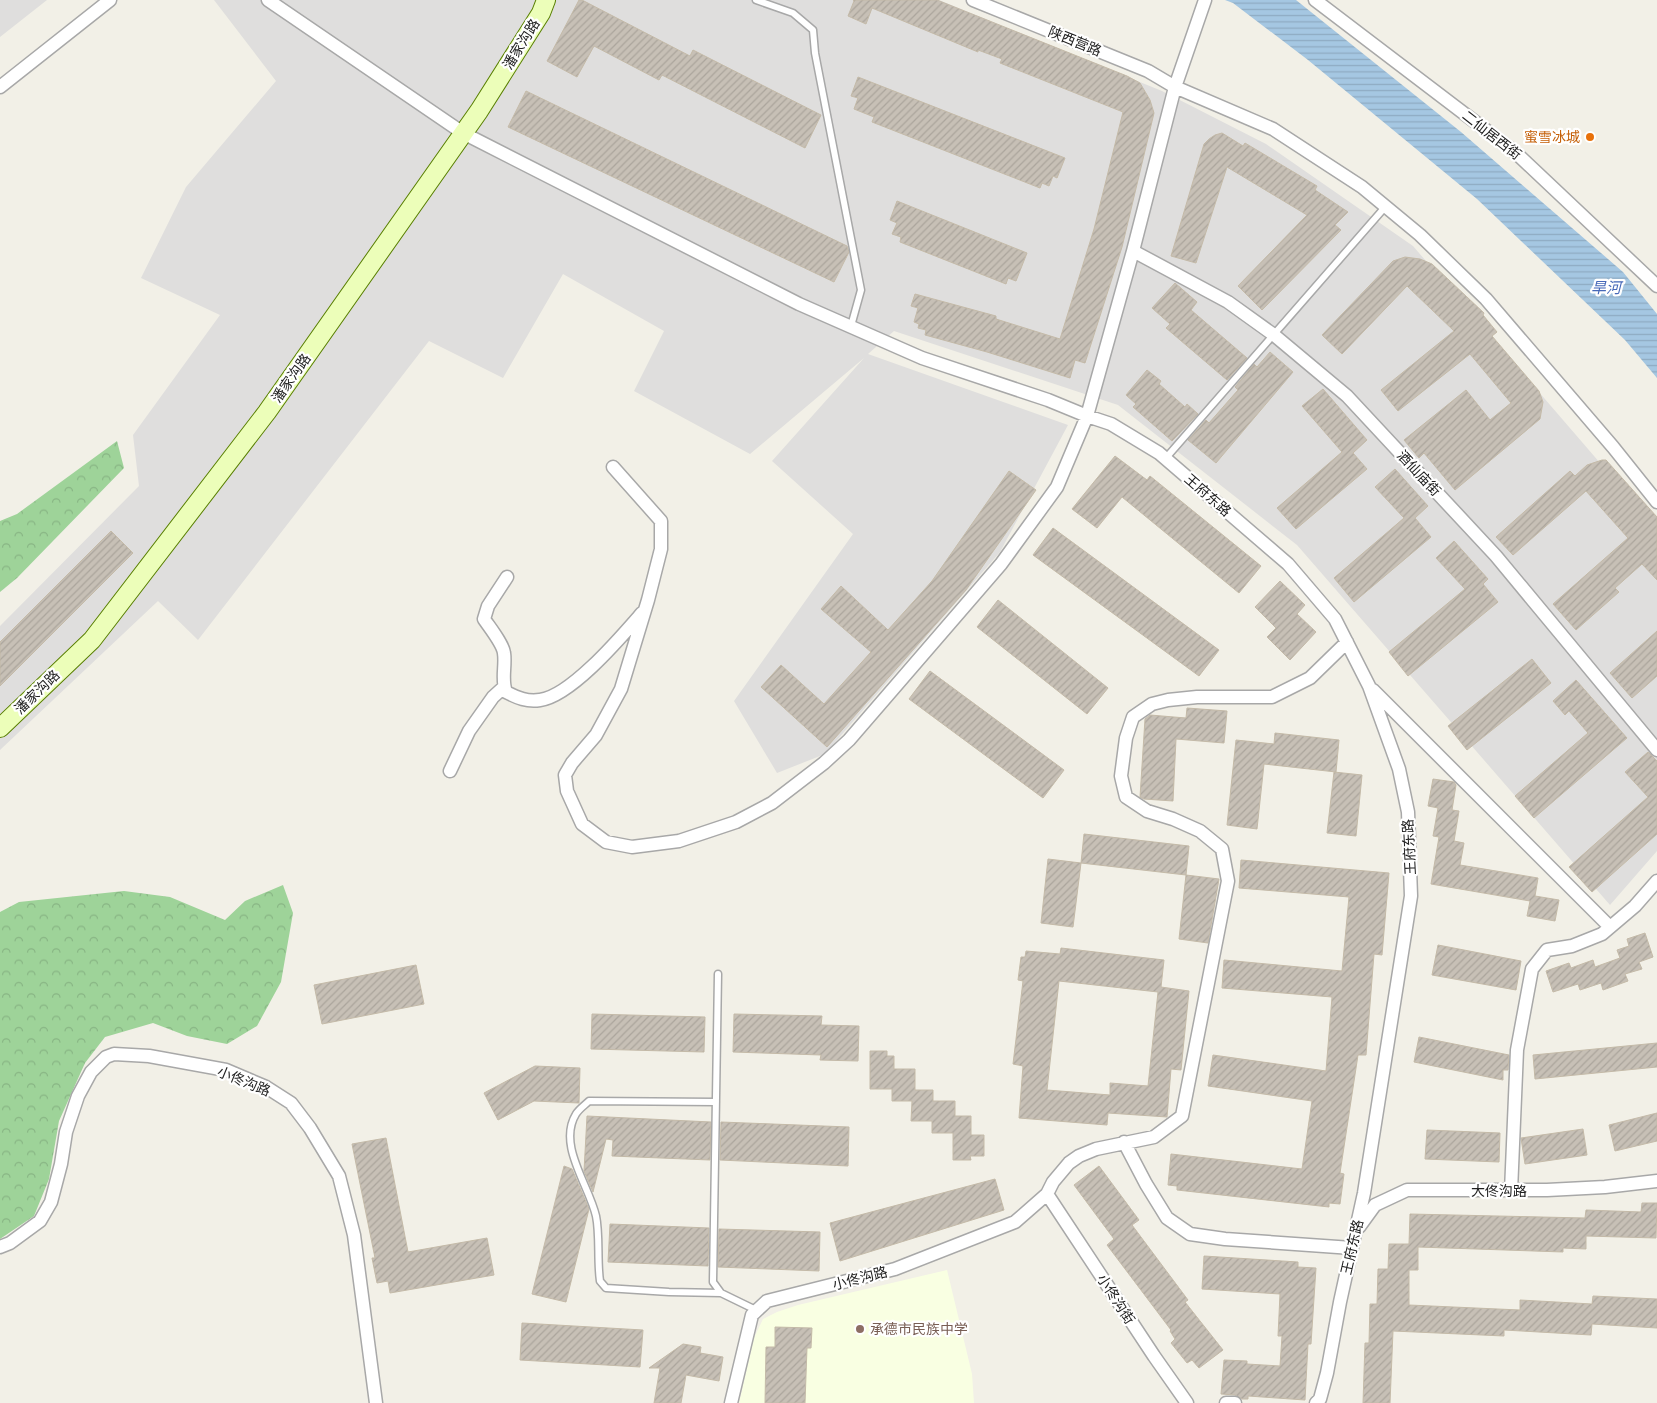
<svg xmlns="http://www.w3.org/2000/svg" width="1657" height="1403" font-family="Montserrat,'Noto Sans SC',sans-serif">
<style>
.residential{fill:#dfdedd}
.education{fill:#f9ffe2}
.forest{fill:url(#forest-crowns)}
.water{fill:url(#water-rules)}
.building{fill:url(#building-hatch);stroke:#c4baa8;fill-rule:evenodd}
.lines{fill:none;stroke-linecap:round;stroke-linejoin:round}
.lane-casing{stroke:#a8a8a8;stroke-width:9}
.street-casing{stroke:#a8a8a8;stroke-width:15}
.secondary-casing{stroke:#587f00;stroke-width:20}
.lane{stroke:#fff;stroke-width:6}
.street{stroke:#fff;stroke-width:12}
.secondary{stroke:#ecfeb9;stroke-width:18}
.food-dot{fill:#e8710a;stroke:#fff;stroke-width:2}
.education-dot{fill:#8d6e63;stroke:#fff;stroke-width:2}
.labels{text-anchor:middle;stroke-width:4.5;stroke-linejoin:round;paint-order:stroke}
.street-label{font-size:14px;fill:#212121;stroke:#fff}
.food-label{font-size:14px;fill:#c56008;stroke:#fff;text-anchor:end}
.education-label{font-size:14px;fill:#785e54;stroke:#fff;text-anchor:start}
.water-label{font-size:15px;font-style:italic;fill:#4668b8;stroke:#fff}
</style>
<defs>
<pattern id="forest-crowns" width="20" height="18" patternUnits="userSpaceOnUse" patternTransform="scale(1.25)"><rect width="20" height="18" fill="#9ed399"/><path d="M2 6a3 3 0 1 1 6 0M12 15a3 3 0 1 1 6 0" fill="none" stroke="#88b584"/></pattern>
<pattern id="water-rules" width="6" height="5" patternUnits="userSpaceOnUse" patternTransform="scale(1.25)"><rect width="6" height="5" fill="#a5c7e2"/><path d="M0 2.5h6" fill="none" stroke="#8eabc2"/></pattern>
<pattern id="building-hatch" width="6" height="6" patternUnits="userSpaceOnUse" patternTransform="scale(1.25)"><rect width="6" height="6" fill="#c7c0b6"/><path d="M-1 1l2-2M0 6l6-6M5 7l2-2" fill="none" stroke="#aba59c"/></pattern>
</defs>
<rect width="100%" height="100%" fill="#f2f0e7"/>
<path class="residential" d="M0,0H47L0,37Z
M214,0H939L1162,91L1266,144L1413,246L1657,529V851L1610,905L1297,545L1118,405L894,331L868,354L1068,425L1000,552L825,754L777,773L734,701L853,534L772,461L864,358L750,454L634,391L664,331L563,274L503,378L429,341L198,640L158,601L0,750V626L139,486L133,435L220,315L141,278L186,187L276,81Z"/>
<path class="education" d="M947,1270L972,1374L974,1403H739L754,1338L763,1319L777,1312L798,1305Z"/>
<path class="forest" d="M117,441L124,468L17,578L0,592V521L17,514Z
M283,885L293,913L281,982L257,1026L227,1044L187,1036L153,1023L105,1037L85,1063L59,1121L49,1179L34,1216L0,1239V912L19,902L124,891L170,897L225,920L245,901Z"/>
<path class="water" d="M1225,0H1296L1461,132L1623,272L1657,314V378L1625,340L1477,199L1308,60L1233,3Z"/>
<path class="building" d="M579,0H582L690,56L693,50L821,115L805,148L662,75L659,80L594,46L577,77L547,61Z
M853,0H937L1127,76L1140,83L1150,100L1154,113L1122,247L1085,363L1075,360L1070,378L987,352L925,335L926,330L918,328L919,324L914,322L918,308L911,306L915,294L996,316V319L1060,339L1094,229L1123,112L1000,63L1002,59L978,50V52L872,8L866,24L848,16L854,1Z
M858,77L1065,158L1057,178L1053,176L1049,186L1042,183L1040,188L872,122L874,117L854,109L858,98L851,96Z
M526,91L847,246L849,252L834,282L508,127Z
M1222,133L1243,146L1245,143L1317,186L1315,190L1348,212L1335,225L1341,230L1262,310L1238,286L1307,215L1227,167L1196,263L1171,256L1204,144L1209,139L1215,135Z
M897,201L1027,253L1016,281L1008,278L1006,284L900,242L901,237L892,234L897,223L890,220Z
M1405,257L1420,259L1432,264L1484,313L1483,315L1497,332L1492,336L1539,391L1543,402L1540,419L1455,490L1424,453L1419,458L1404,440L1466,390L1490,420L1511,403L1470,354L1398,411L1381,390L1454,331L1407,286L1342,354L1322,335L1393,261Z
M1175,283L1197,302L1191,310L1247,358L1227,380L1166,328L1170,324L1152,308Z
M1270,352L1293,372L1216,463L1188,440L1206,420L1209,423L1238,390L1235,387L1254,364L1257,367Z
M1147,370L1161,381L1159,384L1185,407L1187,404L1198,414L1172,441L1133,407L1136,404L1126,395Z
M1323,389L1367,440L1353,453L1367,469L1296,529L1277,508L1342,452L1302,406Z
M1115,456L1147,480L1150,476L1261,566L1239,593L1122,497L1097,528L1072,509Z
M1602,460H1606L1657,517V580L1642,564L1615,588L1619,592L1576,630L1553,604L1628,538L1586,491L1513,555L1496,537L1570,471L1575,476L1587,465Z
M1395,469L1428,506L1415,518L1431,537L1354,602L1334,578L1404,518L1375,487Z
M1009,471L1036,490L966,590L827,747L761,687L781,665L824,704L871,652L821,609L841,586L888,630L932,581Z
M1053,528L1219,650L1199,676L1033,555Z
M111,531L133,553L0,686V642Z
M1454,541L1488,579L1483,584L1498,602L1408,676L1389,652L1465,589L1436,558Z
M1280,581L1305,605L1297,614L1316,632L1290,660L1267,637L1276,628L1255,607Z
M998,600L1108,688L1087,714L977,627Z
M1657,631V676L1632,698L1610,673Z
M1532,659L1551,683L1467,750L1448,726Z
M930,671L1064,770L1043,798L909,699Z
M1576,680L1627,738L1534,818L1515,796L1588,733L1569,711L1565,715L1553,701Z
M1187,708L1227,711L1224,743L1176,739L1173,801L1144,799L1140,797L1145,719L1150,715L1186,718Z
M1275,733L1339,740L1336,772L1264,764L1257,829L1227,825L1236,740L1274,744Z
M1648,752L1657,761V834L1592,892L1569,867L1648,797L1625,772Z
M1334,772L1362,775L1356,836L1327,833Z
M1433,779L1454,782L1456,785L1452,810L1459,811L1454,841L1464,843L1460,865L1538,878L1535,896L1559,900L1555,921L1527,916L1530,901L1431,884L1439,837L1433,836L1438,808L1428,806Z
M1084,834L1189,846L1186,875L1081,863Z
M1048,859L1081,863L1073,927L1041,923Z
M1241,860L1389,873L1382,955L1374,954L1366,1055H1358L1340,1173L1344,1174L1340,1204L1329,1203V1207L1177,1190V1186L1168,1185L1171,1154L1302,1169L1312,1101L1208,1086L1213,1055L1326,1071L1332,997L1222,988L1224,960L1342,971L1349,897L1239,888Z
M1186,875L1219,879L1208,943L1179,939Z
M1645,933L1653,957L1639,962L1642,969L1625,974L1628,981L1603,990L1601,983L1580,990L1578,984L1553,992L1546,971L1569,963L1571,968L1593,960L1595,967L1620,958L1617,950L1629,946L1627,939Z
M1438,945L1521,961L1516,990L1432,975Z
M1061,948L1164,960L1161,987L1189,991L1181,1070L1171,1069L1167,1117L1108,1113L1107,1125L1019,1118L1023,1066L1013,1064L1023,981L1018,980L1021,957H1025L1026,951L1060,954ZM1059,981L1158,992L1148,1086L1110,1083V1095L1047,1090Z
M416,965L424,1004L322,1024L314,985Z
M592,1014L705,1017L704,1052L591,1049Z
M734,1014L822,1016L821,1025L859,1026L858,1061L820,1060L821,1055L733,1052Z
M1419,1037L1509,1055L1508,1070H1503V1080L1414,1062Z
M1657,1043V1067L1535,1079L1533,1055Z
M870,1051H887V1056H894V1069H915V1090H933V1101H955V1116H971V1135H984V1156H970L971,1160H953V1133H932V1121H911L912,1101H892V1089H870Z
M535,1066L580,1068L579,1103L534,1101L498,1120L484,1093Z
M1657,1113V1141L1615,1151L1609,1125Z
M587,1116L711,1122L710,1160L612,1156L613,1140L606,1139L593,1192L584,1171Z
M721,1122L849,1127L848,1166L720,1160Z
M1583,1129L1587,1155L1525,1164L1521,1138Z
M1427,1130L1500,1133L1499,1162L1425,1159Z
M386,1138L408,1252L487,1238L494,1275L390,1293L388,1281L377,1283L372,1258H375L352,1144Z
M564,1166L572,1169L589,1209L566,1302L532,1294Z
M1099,1166L1139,1220L1132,1225L1188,1300L1185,1302L1223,1350L1199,1368L1192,1360L1187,1363L1171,1343L1175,1339L1170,1331L1171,1330L1107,1245L1114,1239L1074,1185Z
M995,1179L1004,1210L840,1261L830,1223Z
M1642,1203H1657L1656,1238L1586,1236V1249L1563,1248V1252L1418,1247V1270H1409V1305L1520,1310V1300L1592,1304L1593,1296L1657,1299V1328L1592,1324L1591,1335L1504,1330V1336L1393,1331L1390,1403H1363L1365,1343H1369L1370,1304H1377L1378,1269H1388L1389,1244H1409L1410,1214L1585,1218L1586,1210L1641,1212Z
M610,1224L709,1228L708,1266L608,1262Z
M719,1229L820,1232L819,1271L718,1267Z
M1204,1256L1298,1262V1267L1316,1268L1311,1344H1308L1305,1400L1248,1396V1399H1242L1235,1395L1221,1394L1224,1360L1247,1361V1364L1280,1366L1282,1336H1278L1280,1294L1202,1289Z
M522,1323L643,1330L640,1367L520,1360Z
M775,1327L812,1328L811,1348H807L805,1403H765L766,1347H775Z
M683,1344L701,1347L700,1353L723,1357L719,1381L686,1375L681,1403H654L660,1368H649Z"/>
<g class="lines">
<defs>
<path id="lane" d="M756,0L793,13L813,30L815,53L861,290L851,326
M1165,459L1386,206
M718,974L713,1282L721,1293L756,1310
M716,1102L589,1101C585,1105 579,1109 576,1114C557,1145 589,1185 596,1216C600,1235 597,1261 600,1281L606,1288L669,1292L721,1293"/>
<path id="street" d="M268,0L463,133L799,304L922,358L1048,400L1087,416L1111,424L1159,453L1288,564L1335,619L1369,686L1399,769L1408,812L1411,896L1364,1193L1340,1302L1327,1373L1320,1399L1316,1403
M973,0L1148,71L1175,87L1273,129L1362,187L1420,235L1486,299L1613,447L1657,502
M1315,0L1516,153L1657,286
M0,87L110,0
M1133,251L1228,302L1274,335L1347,396L1496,556L1657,750
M613,467L661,521V549L648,600L621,689L596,735L572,763L565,775L567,791L582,824L606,842L632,847L679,841L736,822L772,803L824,763L849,740L1001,564L1057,487L1087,416L1133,251L1175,87L1205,0
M507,577L488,606L484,619C490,628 503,644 504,653C506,666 501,680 506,692C518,698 527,702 540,700C571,696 621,637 642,613
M1373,690L1610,927
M450,771L469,731L493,697L504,687
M1124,1142L1146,1184L1167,1218L1190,1234L1225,1239L1352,1248
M1511,1191L1517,1050L1532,969L1547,950L1572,946L1602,934L1635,906L1657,881
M1047,1194L1154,1356L1187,1403
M1359,1227L1375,1205L1407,1190H1547L1605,1187L1657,1181
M0,1247L10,1243L40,1221L51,1202L61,1164L66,1132L78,1096L91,1072L106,1057L114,1054L149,1056L226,1070L266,1087L291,1103L310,1128L339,1176L354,1235L376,1403
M731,1403L752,1315L767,1301L895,1269L1015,1222L1047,1194L1053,1182L1069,1163L1079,1156L1096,1149L1154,1137L1182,1116L1228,881L1222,849L1200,831L1173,819L1147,811L1126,797L1121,776L1126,738L1133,717L1152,704L1168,700L1197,697H1272L1310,678L1347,642
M1226,1403H1235"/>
<path id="secondary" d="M0,728L92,640L267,412L479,111L541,13L546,0"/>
</defs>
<use href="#lane" class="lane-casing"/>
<use href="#street" class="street-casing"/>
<use href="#secondary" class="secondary-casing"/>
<use href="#lane" class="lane"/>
<use href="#street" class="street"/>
<use href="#secondary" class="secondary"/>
</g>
<circle class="food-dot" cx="1590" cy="137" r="5"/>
<circle class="education-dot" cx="860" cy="1329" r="5"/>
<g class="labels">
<g class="street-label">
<text transform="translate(1075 41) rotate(22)" y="5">陕西营路</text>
<text transform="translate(521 44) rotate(-58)" y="5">潘家沟路</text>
<text transform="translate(1492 135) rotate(38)" y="5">二仙居西街</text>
<text transform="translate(291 378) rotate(-55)" y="5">潘家沟路</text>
<text transform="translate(1419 473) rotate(47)" y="5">酒仙庙街</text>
<text transform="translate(1208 495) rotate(41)" y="5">王府东路</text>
<text transform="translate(37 692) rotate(-44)" y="5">潘家沟路</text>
<text transform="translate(1409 847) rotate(-93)" y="5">王府东路</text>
<text transform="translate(244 1081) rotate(22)" y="5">小佟沟路</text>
<text x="1499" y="1196">大佟沟路</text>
<text transform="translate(1352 1247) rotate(-77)" y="5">王府东路</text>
<text transform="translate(860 1278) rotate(-14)" y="5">小佟沟路</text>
<text transform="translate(1116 1299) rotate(57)" y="5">小佟沟街</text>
</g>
<g class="food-label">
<text x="1580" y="142">蜜雪冰城</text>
</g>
<g class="education-label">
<text x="870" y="1334">承德市民族中学</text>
</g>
<g class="water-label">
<text x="1606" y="293">旱河</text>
</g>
</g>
</svg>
